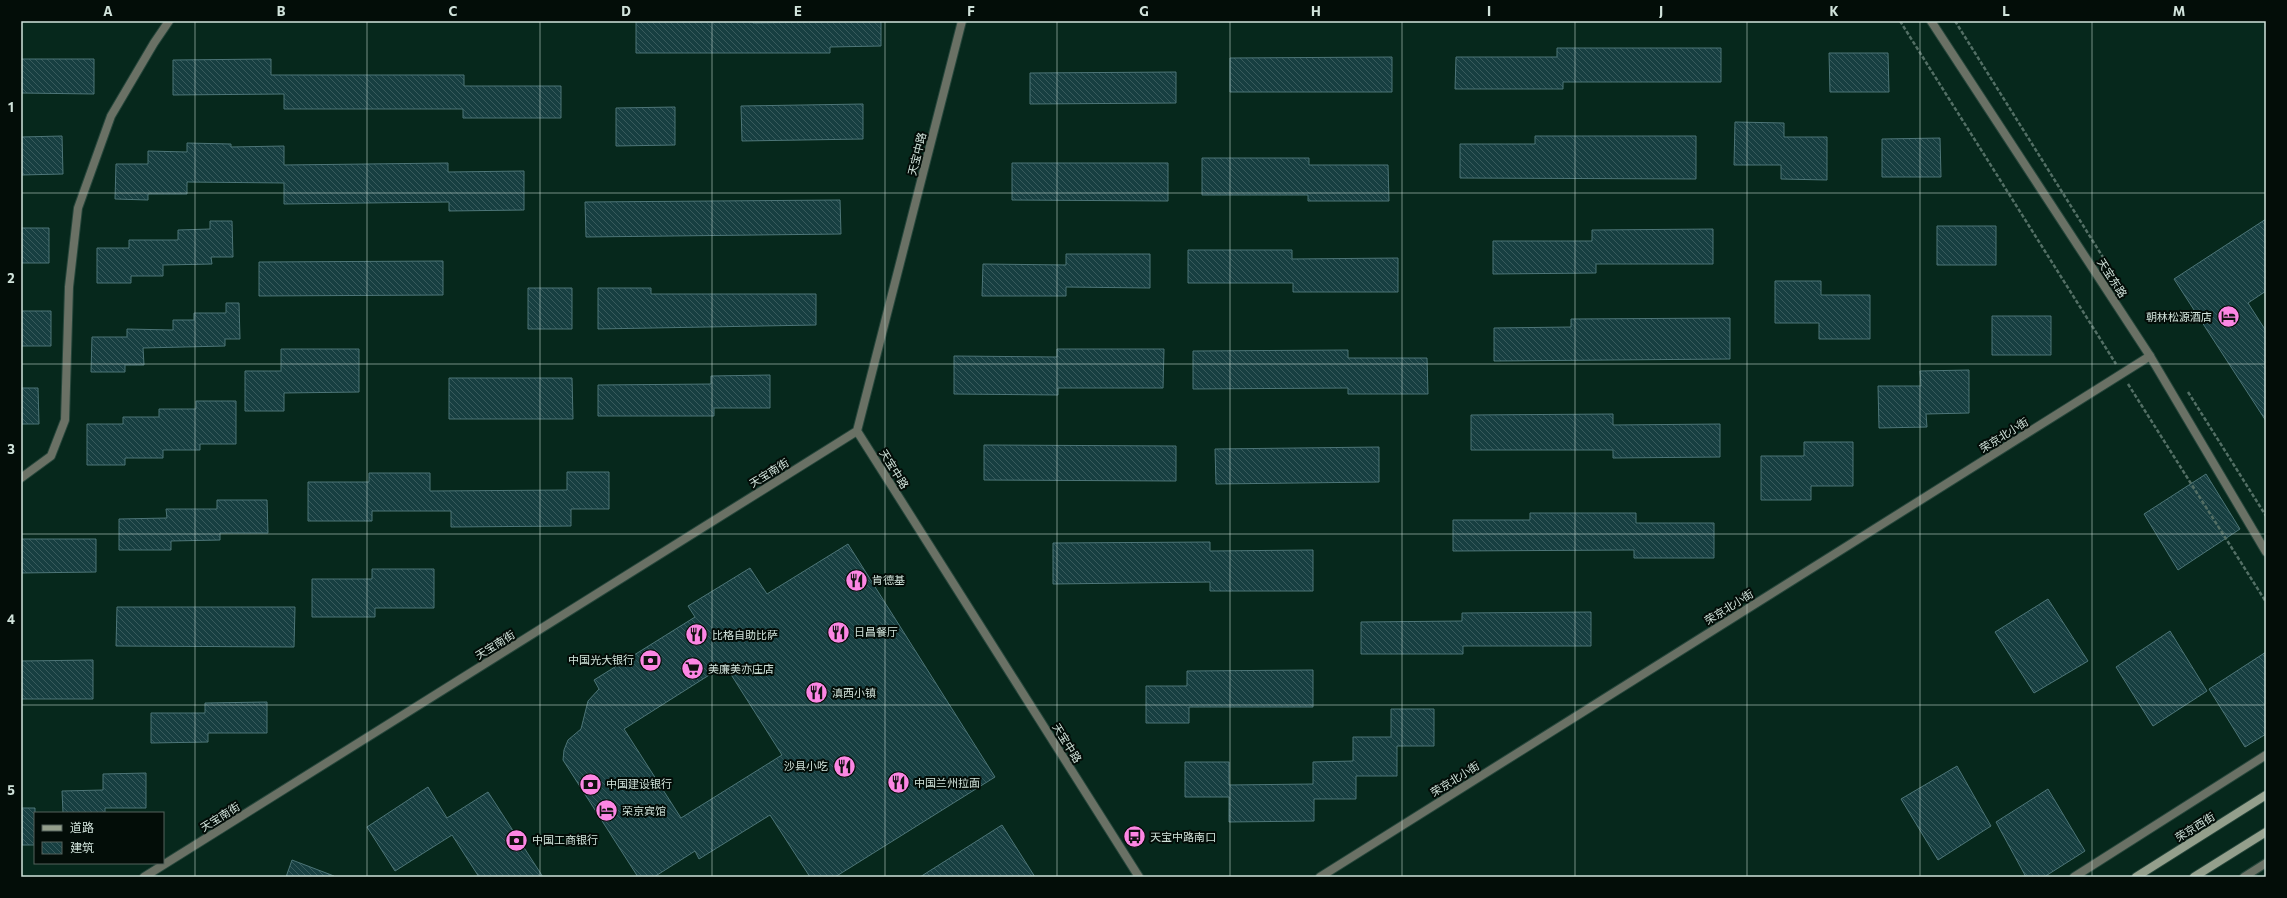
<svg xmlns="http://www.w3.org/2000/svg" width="2287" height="898" font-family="Commissioner,'Noto Sans SC',sans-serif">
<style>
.building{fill:url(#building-back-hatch);stroke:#4d7577;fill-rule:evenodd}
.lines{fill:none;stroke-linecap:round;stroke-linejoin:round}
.service-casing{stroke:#26463b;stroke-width:10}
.minor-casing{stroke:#26463b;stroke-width:10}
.tertiary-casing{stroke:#26463b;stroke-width:10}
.secondary-casing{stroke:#26463b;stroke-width:10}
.path{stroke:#536f65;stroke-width:2.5;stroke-dasharray:4 2;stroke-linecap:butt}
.service{stroke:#6a7165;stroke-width:8}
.minor{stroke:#6a7165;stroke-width:8}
.tertiary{stroke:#6a7165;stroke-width:8}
.secondary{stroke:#949f8c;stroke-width:8}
.grid{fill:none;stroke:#d1e3db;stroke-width:1;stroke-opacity:0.55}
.labels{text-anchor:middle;stroke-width:4;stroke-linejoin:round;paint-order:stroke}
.street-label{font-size:11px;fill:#d1e3db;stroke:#030d08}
.poi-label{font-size:11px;fill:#d1e3db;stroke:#030d08;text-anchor:start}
.neatline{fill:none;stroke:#d1e3db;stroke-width:1.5}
.grid-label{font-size:13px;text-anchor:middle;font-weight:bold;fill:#d1e3db}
</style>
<defs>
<pattern id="building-back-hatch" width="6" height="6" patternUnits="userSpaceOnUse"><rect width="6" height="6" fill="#173f41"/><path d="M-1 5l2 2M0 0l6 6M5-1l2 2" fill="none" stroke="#385b5c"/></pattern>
</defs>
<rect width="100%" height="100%" fill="#06281c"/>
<path class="building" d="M636,21H753V23L881,21V46L830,47V53H636Z
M1557,48H1721V82H1563V89H1455L1456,57H1557Z
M1829,53H1888L1889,92H1830Z
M1392,57V92H1230V58Z
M21,59H94V94L21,93Z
M271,59V75H464V86H561V118H463V109H284V94L173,95V60Z
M1176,72V103L1030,104V73Z
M863,104V139L742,141L741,106Z
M675,107V145L616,146V108Z
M1735,122L1784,123V137H1827V180L1781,179V165H1734Z
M62,136L63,174L21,175V137Z
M1535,136H1696V179L1460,178V144H1535Z
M1940,138L1941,177H1882V139Z
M187,143L231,144V147L284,146V165L448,163V172L524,171V210L449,211V202L284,204V183L187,182V194H148V200L115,199L116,164H148V151L187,152Z
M1202,158H1309V165H1388L1389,201H1308V195H1202Z
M1012,163H1168V201L1012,200Z
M840,200L841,234L586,237L585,202Z
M2266,219V291L2248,303L2266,331V421L2174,279Z
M210,221H232L233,257H211L212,264L163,265V276H131V283H97V248H129V240H178V230L210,229Z
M1937,226H1996V265H1937Z
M21,228H49V263H21Z
M1713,229V264H1596V273L1493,274V241H1592V230Z
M1188,250H1292V259L1398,258V292H1293V283H1188Z
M1066,254H1150V288L1066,287V296H982L983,264L1066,265Z
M443,261V295L259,296V262Z
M1775,281H1821V295H1870V339H1819V323H1775Z
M528,288H572V329H528Z
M598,288H651V294H816V325L598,329Z
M226,303H239L240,339H225V346L143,348L144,365H125V372H91L92,337H127V329L173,330V320H194V313H226Z
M21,311H51V346H21Z
M1992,316H2051V355H1992Z
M1730,318V359L1494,361V328L1571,327V319Z
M281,349H359V392L284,393V411H245V371H281Z
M1057,349H1164L1163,388H1058V395L954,394V356L1057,357Z
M1348,350V358H1427L1428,394H1348V388L1193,389V351Z
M1969,370V413L1926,414L1927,427L1879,428L1878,386H1921L1920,371Z
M770,375V408H714V416H598V385L711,384V376Z
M449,378H572L573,419H449Z
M21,388H38L39,424H21Z
M196,401H236V444H200V450H163V458H125V465H87V424H123V417H159V409H196Z
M1613,414V425L1720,424V457L1613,458V450H1471V415Z
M1804,442H1853V486H1811V500H1761V456H1804Z
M984,445L1176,446V481L984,480Z
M1379,447V482L1216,484L1215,449Z
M567,472H609V509H571V526L451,527V511H372V521H308V482H369V473H430V491L567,490Z
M2206,474L2240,529L2178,570L2144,514Z
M217,500H267L268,533H220V540L171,541V550H119V519L167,518L166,509H217Z
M1530,513H1636V523H1714V558H1634V550L1453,551V520H1530Z
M21,539H96V572L21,573Z
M1210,542V551L1313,550V591H1210V582L1053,584V543Z
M848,544L995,777L835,877H810L770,815L699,859L695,851L654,877H638L563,760L564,750L568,740L581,729L588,701L599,689L594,680L695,617L688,606L750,568L767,594ZM725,665L782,755L681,818L624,729Z
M372,569H434V608H375V617H312V579H372Z
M2048,599L2088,661L2034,693L1995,632Z
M117,607H295L294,647L116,646Z
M1591,612V646H1463V654H1361V622L1462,621V613Z
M2170,631L2207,691L2153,726L2116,667Z
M2266,652V734L2245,747L2209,689Z
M93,660V699H21V661Z
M1313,670V707H1189V723H1146V686H1187V671Z
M267,702V733H208V742L151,743V713H205V703Z
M1391,709H1434V746H1397V776H1356V799H1314V821L1229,822V797H1185V762H1229V785L1313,784V762L1353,761V737H1391Z
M1957,766L1991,826L1938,860L1901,799Z
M146,773V808H105V813H63L62,791L103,790V774Z
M428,787L447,818L488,792L543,877H479L452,835L395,871L367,827Z
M2048,789L2085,851L2044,877H2026L1996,822Z
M22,808H35V845H22Z
M1002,825L1035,877H920Z
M292,860L334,876V877H286Z"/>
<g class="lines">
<defs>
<path id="service" d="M21,478L51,456L65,420L69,287L78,208L111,116L154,43L169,21"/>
<path id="minor" d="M1320,877L2150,356
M2074,877L2266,755
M2244,877L2266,863"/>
<path id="tertiary" d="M962,21L857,431L1139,877
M1931,21L2150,356L2266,552
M144,877L857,431"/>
<path id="secondary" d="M2136,877L2266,795
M2194,877L2266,832"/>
</defs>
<use href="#service" class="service-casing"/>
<use href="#minor" class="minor-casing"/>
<use href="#tertiary" class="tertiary-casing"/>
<use href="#secondary" class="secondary-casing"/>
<path class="path" d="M1900,21L2116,364
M1955,21L2121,286
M2128,384L2266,602
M2188,392L2266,516"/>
<use href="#service" class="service"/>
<use href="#minor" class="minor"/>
<use href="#tertiary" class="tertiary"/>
<use href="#secondary" class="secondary"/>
</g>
<path class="grid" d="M195,21V877M367,21V877M540,21V877M712,21V877M885,21V877M1057,21V877M1230,21V877M1402,21V877M1575,21V877M1747,21V877M1920,21V877M2092,21V877M21,193H2266M21,364H2266M21,534H2266M21,705H2266"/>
<defs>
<symbol id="hotel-disc" viewBox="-11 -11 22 22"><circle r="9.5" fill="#fc86e3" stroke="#030d08"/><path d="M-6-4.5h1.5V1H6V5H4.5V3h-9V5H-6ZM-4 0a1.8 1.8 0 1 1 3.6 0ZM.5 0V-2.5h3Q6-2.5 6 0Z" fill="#111"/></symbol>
<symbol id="restaurant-disc" viewBox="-11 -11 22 22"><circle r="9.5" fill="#fc86e3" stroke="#030d08"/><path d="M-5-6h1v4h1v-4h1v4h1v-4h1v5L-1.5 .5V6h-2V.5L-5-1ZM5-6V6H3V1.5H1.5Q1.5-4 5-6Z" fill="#111"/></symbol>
<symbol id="bank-disc" viewBox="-11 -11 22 22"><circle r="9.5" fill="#fc86e3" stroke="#030d08"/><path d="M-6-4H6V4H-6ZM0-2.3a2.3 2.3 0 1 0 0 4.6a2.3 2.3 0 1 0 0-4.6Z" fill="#111"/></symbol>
<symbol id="supermarket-disc" viewBox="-11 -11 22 22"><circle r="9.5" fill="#fc86e3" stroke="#030d08"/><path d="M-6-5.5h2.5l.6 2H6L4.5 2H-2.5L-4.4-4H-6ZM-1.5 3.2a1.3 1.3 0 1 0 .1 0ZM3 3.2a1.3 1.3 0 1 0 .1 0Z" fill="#111"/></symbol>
<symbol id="bus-disc" viewBox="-11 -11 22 22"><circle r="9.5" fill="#fc86e3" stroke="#030d08"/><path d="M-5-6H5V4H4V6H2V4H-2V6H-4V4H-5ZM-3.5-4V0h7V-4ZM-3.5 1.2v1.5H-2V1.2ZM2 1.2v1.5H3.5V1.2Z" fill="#111"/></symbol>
</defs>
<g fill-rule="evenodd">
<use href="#hotel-disc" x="2216" y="304" width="25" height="25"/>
<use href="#restaurant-disc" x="844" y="568" width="25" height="25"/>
<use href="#restaurant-disc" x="826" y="620" width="25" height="25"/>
<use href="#restaurant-disc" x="684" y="622" width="25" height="25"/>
<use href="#bank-disc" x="638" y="648" width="25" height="25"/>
<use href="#supermarket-disc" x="680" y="656" width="25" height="25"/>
<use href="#restaurant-disc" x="804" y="680" width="25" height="25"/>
<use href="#restaurant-disc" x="832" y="754" width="25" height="25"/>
<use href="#restaurant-disc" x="886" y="770" width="25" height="25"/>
<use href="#bank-disc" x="578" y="772" width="25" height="25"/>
<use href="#hotel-disc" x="594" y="798" width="25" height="25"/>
<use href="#bus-disc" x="1122" y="824" width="25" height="25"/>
<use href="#bank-disc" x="504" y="828" width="25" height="25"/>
</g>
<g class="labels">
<g class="street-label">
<text transform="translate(917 154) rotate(-76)" y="4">天宝中路</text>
<text transform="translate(2112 278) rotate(57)" y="4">天宝东路</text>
<text transform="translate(2004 435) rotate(-32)" y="4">荣京北小街</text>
<text transform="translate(894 469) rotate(58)" y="4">天宝中路</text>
<text transform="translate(769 473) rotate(-32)" y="4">天宝南街</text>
<text transform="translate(1729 607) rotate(-32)" y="4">荣京北小街</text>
<text transform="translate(495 645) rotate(-32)" y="4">天宝南街</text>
<text transform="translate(1067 743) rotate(58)" y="4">天宝中路</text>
<text transform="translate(1455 779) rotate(-32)" y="4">荣京北小街</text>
<text transform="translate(220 817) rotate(-32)" y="4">天宝南街</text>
<text transform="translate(2195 827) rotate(-32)" y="4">荣京西街</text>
</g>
<g class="poi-label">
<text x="2212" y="321" text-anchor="end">朝林松源酒店</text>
<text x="872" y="584">肯德基</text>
<text x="854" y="636">日昌餐厅</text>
<text x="712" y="639">比格自助比萨</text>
<text x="634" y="664" text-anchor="end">中国光大银行</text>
<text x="708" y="673">美廉美亦庄店</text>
<text x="832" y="697">滇西小镇</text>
<text x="828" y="770" text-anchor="end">沙县小吃</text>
<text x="914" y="787">中国兰州拉面</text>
<text x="606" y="788">中国建设银行</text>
<text x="622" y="815">荣京宾馆</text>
<text x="1150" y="841">天宝中路南口</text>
<text x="532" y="844">中国工商银行</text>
</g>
</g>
<rect width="2287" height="898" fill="none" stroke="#030d08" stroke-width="44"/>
<rect x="34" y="812" width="130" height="52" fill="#030d08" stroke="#55635c"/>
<rect x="42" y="825" width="20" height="6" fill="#949f8c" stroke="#55635c"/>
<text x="70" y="832" font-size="12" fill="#d1e3db">道路</text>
<rect x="42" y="842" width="20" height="12" fill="url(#building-back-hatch)" stroke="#55635c"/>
<text x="70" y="852" font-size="12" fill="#d1e3db">建筑</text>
<rect x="22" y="22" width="2243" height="854" class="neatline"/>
<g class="grid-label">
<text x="108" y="16">A</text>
<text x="281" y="16">B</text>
<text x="453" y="16">C</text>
<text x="626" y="16">D</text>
<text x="798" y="16">E</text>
<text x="971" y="16">F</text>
<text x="1144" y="16">G</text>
<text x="1316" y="16">H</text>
<text x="1489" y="16">I</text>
<text x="1661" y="16">J</text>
<text x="1834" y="16">K</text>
<text x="2006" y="16">L</text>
<text x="2179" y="16">M</text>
<text x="11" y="112">1</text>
<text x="11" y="283">2</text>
<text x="11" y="454">3</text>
<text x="11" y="624">4</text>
<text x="11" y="795">5</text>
</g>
</svg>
